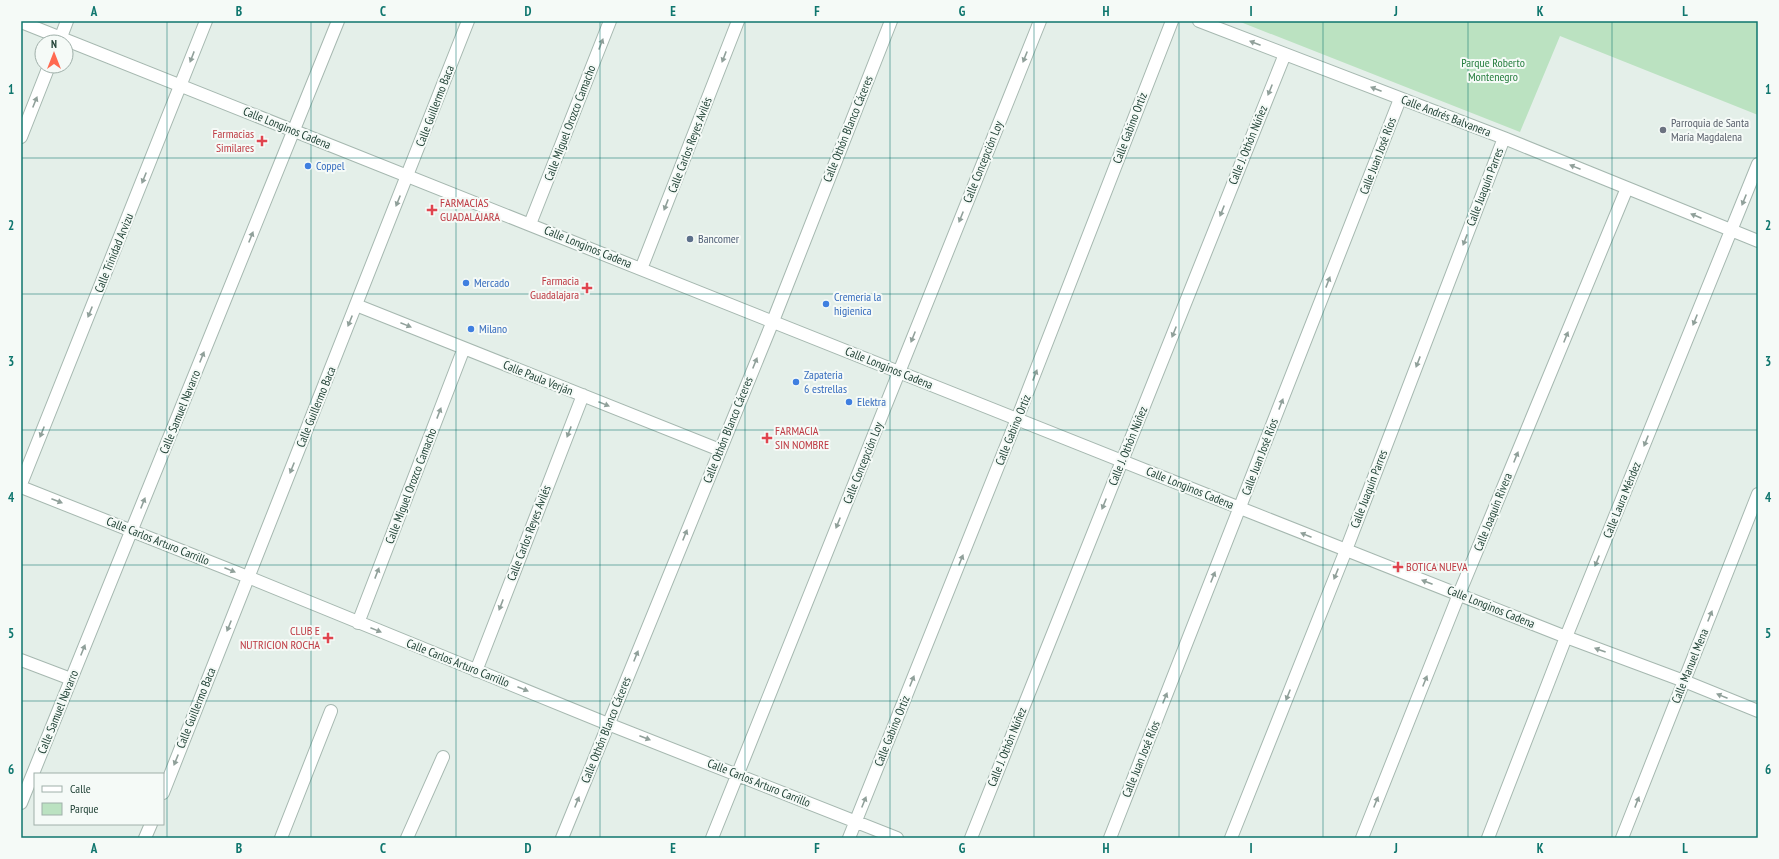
<svg xmlns="http://www.w3.org/2000/svg" width="1779" height="859" font-family="'PT Sans Narrow',sans-serif">
<style>
.green{fill:#bbe2c1}
.lines{fill:none;stroke-linecap:round;stroke-linejoin:round}
.minor-casing{stroke:#a6b8b0;stroke-width:14}
.minor{stroke:#fff;stroke-width:12}
.oneway{fill:#90a09a}
.grid{fill:none;stroke:#0f766e;stroke-width:1;stroke-opacity:0.55}
.worship-dot{fill:#6b7280;stroke:#f5faf7;stroke-width:1.5}
.health-dot{fill:#e0444e;stroke:#f5faf7;stroke-width:1.5}
.shop-dot{fill:#3f7fe0;stroke:#f5faf7;stroke-width:1.5}
.service-dot{fill:#5c6f8a;stroke:#f5faf7;stroke-width:1.5}
.labels{text-anchor:middle;stroke-width:4;stroke-linejoin:round;paint-order:stroke}
.park-label{font-size:12px;fill:#267e3f;stroke:#f5faf7}
.street-label{font-size:12px;fill:#214236;stroke:#f5faf7}
.worship-label{font-size:12px;fill:#5b616d;stroke:#f5faf7;text-anchor:start}
.health-label{font-size:12px;fill:#be3a42;stroke:#f5faf7;text-anchor:end}
.shop-label{font-size:12px;fill:#366cbe;stroke:#f5faf7;text-anchor:start}
.service-label{font-size:12px;fill:#4e5e75;stroke:#f5faf7;text-anchor:start}
.neatline{fill:none;stroke:#0f766e;stroke-width:1.5}
.grid-label{font-size:13px;text-anchor:middle;font-weight:bold;fill:#0f766e}
</style>
<rect width="100%" height="100%" fill="#e4efe9"/>
<path class="green" d="M1238,21H1758V115L1560,36L1520,132Z"/>
<g class="lines">
<defs>
<path id="minor" d="M1199,21L1504,138L1758,241
M21,22L1240,508L1566,637L1684,681L1758,711
M59,42L67,21
M21,137L49,66
M530,224L610,21
M641,269L738,21
M356,305L720,450
M21,484L206,21
M21,487L248,577L608,724L897,838
M358,623L464,348
M21,660L71,679
M476,671L583,395
M163,793L468,21
M21,803L338,21
M145,838L151,824
M281,838L331,711
M407,838L443,757
M562,838L773,321L891,21
M712,838L1040,21
M849,838L1017,419L1172,21
M971,838L1285,54
M1110,838L1400,99
M1231,838L1346,550L1504,138
M1362,838L1459,594L1627,188
M1488,838L1566,637L1758,164
M1622,838L1758,494"/>
</defs>
<use href="#minor" class="minor-casing"/>
<use href="#minor" class="minor"/>
</g>
<defs><path id="oneway-solid" d="M-6-.8H1V-3.2L6.5 0L1 3.2V.8H-6Z"/></defs>
<g class="oneway">
<use href="#oneway-solid" transform="translate(1255 43) rotate(-159)"/>
<use href="#oneway-solid" transform="translate(601 44) rotate(-69)"/>
<use href="#oneway-solid" transform="translate(192 57) rotate(111)"/>
<use href="#oneway-solid" transform="translate(724 57) rotate(111)"/>
<use href="#oneway-solid" transform="translate(1025 57) rotate(112)"/>
<use href="#oneway-solid" transform="translate(1376 89) rotate(-159)"/>
<use href="#oneway-solid" transform="translate(1270 90) rotate(112)"/>
<use href="#oneway-solid" transform="translate(35 102) rotate(-68)"/>
<use href="#oneway-solid" transform="translate(1575 167) rotate(-158)"/>
<use href="#oneway-solid" transform="translate(144 178) rotate(112)"/>
<use href="#oneway-solid" transform="translate(1744 200) rotate(112)"/>
<use href="#oneway-solid" transform="translate(398 201) rotate(112)"/>
<use href="#oneway-solid" transform="translate(666 205) rotate(111)"/>
<use href="#oneway-solid" transform="translate(1222 211) rotate(112)"/>
<use href="#oneway-solid" transform="translate(1696 216) rotate(-157)"/>
<use href="#oneway-solid" transform="translate(961 217) rotate(112)"/>
<use href="#oneway-solid" transform="translate(251 237) rotate(-68)"/>
<use href="#oneway-solid" transform="translate(1465 240) rotate(111)"/>
<use href="#oneway-solid" transform="translate(1328 282) rotate(-69)"/>
<use href="#oneway-solid" transform="translate(90 312) rotate(112)"/>
<use href="#oneway-solid" transform="translate(1695 320) rotate(112)"/>
<use href="#oneway-solid" transform="translate(350 321) rotate(112)"/>
<use href="#oneway-solid" transform="translate(406 325) rotate(22)"/>
<use href="#oneway-solid" transform="translate(1174 332) rotate(112)"/>
<use href="#oneway-solid" transform="translate(913 337) rotate(112)"/>
<use href="#oneway-solid" transform="translate(1566 337) rotate(-68)"/>
<use href="#oneway-solid" transform="translate(202 357) rotate(-68)"/>
<use href="#oneway-solid" transform="translate(1418 362) rotate(111)"/>
<use href="#oneway-solid" transform="translate(755 363) rotate(-68)"/>
<use href="#oneway-solid" transform="translate(1035 375) rotate(-69)"/>
<use href="#oneway-solid" transform="translate(604 404) rotate(22)"/>
<use href="#oneway-solid" transform="translate(1281 404) rotate(-69)"/>
<use href="#oneway-solid" transform="translate(439 413) rotate(-69)"/>
<use href="#oneway-solid" transform="translate(42 432) rotate(112)"/>
<use href="#oneway-solid" transform="translate(569 432) rotate(111)"/>
<use href="#oneway-solid" transform="translate(1646 441) rotate(112)"/>
<use href="#oneway-solid" transform="translate(1516 457) rotate(-68)"/>
<use href="#oneway-solid" transform="translate(292 468) rotate(112)"/>
<use href="#oneway-solid" transform="translate(57 501) rotate(21)"/>
<use href="#oneway-solid" transform="translate(143 503) rotate(-68)"/>
<use href="#oneway-solid" transform="translate(1104 504) rotate(112)"/>
<use href="#oneway-solid" transform="translate(838 523) rotate(112)"/>
<use href="#oneway-solid" transform="translate(685 535) rotate(-68)"/>
<use href="#oneway-solid" transform="translate(1306 535) rotate(-158)"/>
<use href="#oneway-solid" transform="translate(961 560) rotate(-68)"/>
<use href="#oneway-solid" transform="translate(1597 561) rotate(112)"/>
<use href="#oneway-solid" transform="translate(230 570) rotate(22)"/>
<use href="#oneway-solid" transform="translate(377 573) rotate(-69)"/>
<use href="#oneway-solid" transform="translate(1336 574) rotate(112)"/>
<use href="#oneway-solid" transform="translate(1213 577) rotate(-68)"/>
<use href="#oneway-solid" transform="translate(1427 582) rotate(-159)"/>
<use href="#oneway-solid" transform="translate(501 605) rotate(111)"/>
<use href="#oneway-solid" transform="translate(1710 616) rotate(-68)"/>
<use href="#oneway-solid" transform="translate(229 626) rotate(112)"/>
<use href="#oneway-solid" transform="translate(376 630) rotate(22)"/>
<use href="#oneway-solid" transform="translate(83 650) rotate(-68)"/>
<use href="#oneway-solid" transform="translate(1600 650) rotate(-160)"/>
<use href="#oneway-solid" transform="translate(636 656) rotate(-68)"/>
<use href="#oneway-solid" transform="translate(912 681) rotate(-68)"/>
<use href="#oneway-solid" transform="translate(1425 681) rotate(-68)"/>
<use href="#oneway-solid" transform="translate(523 689) rotate(22)"/>
<use href="#oneway-solid" transform="translate(1288 695) rotate(112)"/>
<use href="#oneway-solid" transform="translate(1722 696) rotate(-158)"/>
<use href="#oneway-solid" transform="translate(1165 698) rotate(-68)"/>
<use href="#oneway-solid" transform="translate(645 738) rotate(21)"/>
<use href="#oneway-solid" transform="translate(176 760) rotate(112)"/>
<use href="#oneway-solid" transform="translate(577 802) rotate(-68)"/>
<use href="#oneway-solid" transform="translate(864 802) rotate(-68)"/>
<use href="#oneway-solid" transform="translate(1376 802) rotate(-68)"/>
<use href="#oneway-solid" transform="translate(1637 802) rotate(-69)"/>
</g>
<path class="grid" d="M167,21V838M311,21V838M456,21V838M600,21V838M745,21V838M890,21V838M1034,21V838M1179,21V838M1323,21V838M1468,21V838M1612,21V838M21,158H1758M21,294H1758M21,430H1758M21,565H1758M21,701H1758"/>
<circle class="worship-dot" cx="1663" cy="130" r="4"/>
<g class="health-dot">
<path d="M260 135h4v4h4v4h-4v4h-4v-4h-4v-4h4z"/>
<path d="M430 204h4v4h4v4h-4v4h-4v-4h-4v-4h4z"/>
<path d="M585 282h4v4h4v4h-4v4h-4v-4h-4v-4h4z"/>
<path d="M765 432h4v4h4v4h-4v4h-4v-4h-4v-4h4z"/>
<path d="M1396 561h4v4h4v4h-4v4h-4v-4h-4v-4h4z"/>
<path d="M326 632h4v4h4v4h-4v4h-4v-4h-4v-4h4z"/>
</g>
<g class="shop-dot">
<circle cx="308" cy="166" r="4"/>
<circle cx="466" cy="283" r="4"/>
<circle cx="826" cy="304" r="4"/>
<circle cx="471" cy="329" r="4"/>
<circle cx="796" cy="382" r="4"/>
<circle cx="849" cy="402" r="4"/>
</g>
<circle class="service-dot" cx="690" cy="239" r="4"/>
<g class="labels">
<g class="park-label">
<text x="1493" y="67">Parque Roberto<tspan x="1493" dy="14">Montenegro</tspan></text>
</g>
<g class="street-label">
<text transform="translate(435 106) rotate(-69)" y="4">Calle Guillermo Baca</text>
<text transform="translate(1446 116) rotate(21)" y="4">Calle Andrés Balvanera</text>
<text transform="translate(570 123) rotate(-69)" y="4">Calle Miguel Orozco Camacho</text>
<text transform="translate(287 128) rotate(22)" y="4">Calle Longinos Cadena</text>
<text transform="translate(1130 128) rotate(-69)" y="4">Calle Gabino Ortiz</text>
<text transform="translate(848 129) rotate(-68)" y="4">Calle Othón Blanco Cáceres</text>
<text transform="translate(690 145) rotate(-69)" y="4">Calle Carlos Reyes Avilés</text>
<text transform="translate(1248 145) rotate(-68)" y="4">Calle J. Othón Núñez</text>
<text transform="translate(1378 156) rotate(-69)" y="4">Calle Juan José Ríos</text>
<text transform="translate(983 162) rotate(-68)" y="4">Calle Concepción Loy</text>
<text transform="translate(1485 187) rotate(-69)" y="4">Calle Juaquín Parres</text>
<text transform="translate(588 247) rotate(22)" y="4">Calle Longinos Cadena</text>
<text transform="translate(114 253) rotate(-68)" y="4">Calle Trinidad Arvizu</text>
<text transform="translate(889 368) rotate(22)" y="4">Calle Longinos Cadena</text>
<text transform="translate(538 378) rotate(22)" y="4">Calle Paula Verján</text>
<text transform="translate(316 407) rotate(-68)" y="4">Calle Guillermo Baca</text>
<text transform="translate(180 412) rotate(-68)" y="4">Calle Samuel Navarro</text>
<text transform="translate(728 430) rotate(-68)" y="4">Calle Othón Blanco Cáceres</text>
<text transform="translate(1013 430) rotate(-68)" y="4">Calle Gabino Ortiz</text>
<text transform="translate(1128 446) rotate(-68)" y="4">Calle J. Othón Núñez</text>
<text transform="translate(1260 457) rotate(-69)" y="4">Calle Juan José Ríos</text>
<text transform="translate(863 463) rotate(-68)" y="4">Calle Concepción Loy</text>
<text transform="translate(411 486) rotate(-69)" y="4">Calle Miguel Orozco Camacho</text>
<text transform="translate(1190 488) rotate(22)" y="4">Calle Longinos Cadena</text>
<text transform="translate(1369 489) rotate(-69)" y="4">Calle Juaquín Parres</text>
<text transform="translate(1622 500) rotate(-68)" y="4">Calle Laura Méndez</text>
<text transform="translate(1493 512) rotate(-68)" y="4">Calle Joaquín Rivera</text>
<text transform="translate(529 533) rotate(-69)" y="4">Calle Carlos Reyes Avilés</text>
<text transform="translate(158 541) rotate(22)" y="4">Calle Carlos Arturo Carrillo</text>
<text transform="translate(1491 607) rotate(22)" y="4">Calle Longinos Cadena</text>
<text transform="translate(458 663) rotate(22)" y="4">Calle Carlos Arturo Carrillo</text>
<text transform="translate(1690 666) rotate(-68)" y="4">Calle Manuel Mena</text>
<text transform="translate(196 708) rotate(-68)" y="4">Calle Guillermo Baca</text>
<text transform="translate(58 712) rotate(-68)" y="4">Calle Samuel Navarro</text>
<text transform="translate(606 730) rotate(-68)" y="4">Calle Othón Blanco Cáceres</text>
<text transform="translate(892 731) rotate(-68)" y="4">Calle Gabino Ortiz</text>
<text transform="translate(1007 747) rotate(-68)" y="4">Calle J. Othón Núñez</text>
<text transform="translate(1141 759) rotate(-68)" y="4">Calle Juan José Ríos</text>
<text transform="translate(759 783) rotate(22)" y="4">Calle Carlos Arturo Carrillo</text>
</g>
<g class="worship-label">
<text x="1671" y="127">Parroquia de Santa<tspan x="1671" dy="14">María Magdalena</tspan></text>
</g>
<g class="health-label">
<text x="254" y="138">Farmacias<tspan x="254" dy="14">Similares</tspan></text>
<text x="440" y="207" text-anchor="start">FARMACIAS<tspan x="440" dy="14">GUADALAJARA</tspan></text>
<text x="579" y="285">Farmacia<tspan x="579" dy="14">Guadalajara</tspan></text>
<text x="775" y="435" text-anchor="start">FARMACIA<tspan x="775" dy="14">SIN NOMBRE</tspan></text>
<text x="1406" y="571" text-anchor="start">BOTICA NUEVA</text>
<text x="320" y="635">CLUB E<tspan x="320" dy="14">NUTRICION ROCHA</tspan></text>
</g>
<g class="shop-label">
<text x="316" y="170">Coppel</text>
<text x="474" y="287">Mercado</text>
<text x="834" y="301">Cremeria la<tspan x="834" dy="14">higienica</tspan></text>
<text x="479" y="333">Milano</text>
<text x="804" y="379">Zapateria<tspan x="804" dy="14">6 estrellas</tspan></text>
<text x="857" y="406">Elektra</text>
</g>
<g class="service-label">
<text x="698" y="243">Bancomer</text>
</g>
</g>
<rect width="1779" height="859" fill="none" stroke="#f5faf7" stroke-width="44"/>
<rect x="34" y="773" width="130" height="52" fill="#f5faf7" stroke="#a0b0aa"/>
<rect x="42" y="786" width="20" height="6" fill="#ffffff" stroke="#a0b0aa"/>
<text x="70" y="793" font-size="12" fill="#214236">Calle</text>
<rect x="42" y="803" width="20" height="12" fill="#bbe2c1" stroke="#a0b0aa"/>
<text x="70" y="813" font-size="12" fill="#214236">Parque</text>
<g transform="translate(54 54)"><circle r="19" fill="#f5faf7" stroke="#a0b0aa"/>
<path d="M0-3L7 15L0 10L-7 15Z" fill="#ff6a51"/>
<text y="-6" font-size="11" font-weight="bold" text-anchor="middle" fill="#214236">N</text>
</g>
<rect x="22" y="22" width="1735" height="815" class="neatline"/>
<g class="grid-label">
<text x="94" y="16">A</text>
<text x="239" y="16">B</text>
<text x="383" y="16">C</text>
<text x="528" y="16">D</text>
<text x="673" y="16">E</text>
<text x="817" y="16">F</text>
<text x="962" y="16">G</text>
<text x="1106" y="16">H</text>
<text x="1251" y="16">I</text>
<text x="1396" y="16">J</text>
<text x="1540" y="16">K</text>
<text x="1685" y="16">L</text>
<text x="11" y="94">1</text>
<text x="1768" y="94">1</text>
<text x="11" y="230">2</text>
<text x="1768" y="230">2</text>
<text x="11" y="366">3</text>
<text x="1768" y="366">3</text>
<text x="11" y="502">4</text>
<text x="1768" y="502">4</text>
<text x="11" y="638">5</text>
<text x="1768" y="638">5</text>
<text x="11" y="774">6</text>
<text x="1768" y="774">6</text>
<text x="94" y="853">A</text>
<text x="239" y="853">B</text>
<text x="383" y="853">C</text>
<text x="528" y="853">D</text>
<text x="673" y="853">E</text>
<text x="817" y="853">F</text>
<text x="962" y="853">G</text>
<text x="1106" y="853">H</text>
<text x="1251" y="853">I</text>
<text x="1396" y="853">J</text>
<text x="1540" y="853">K</text>
<text x="1685" y="853">L</text>
</g>
</svg>
